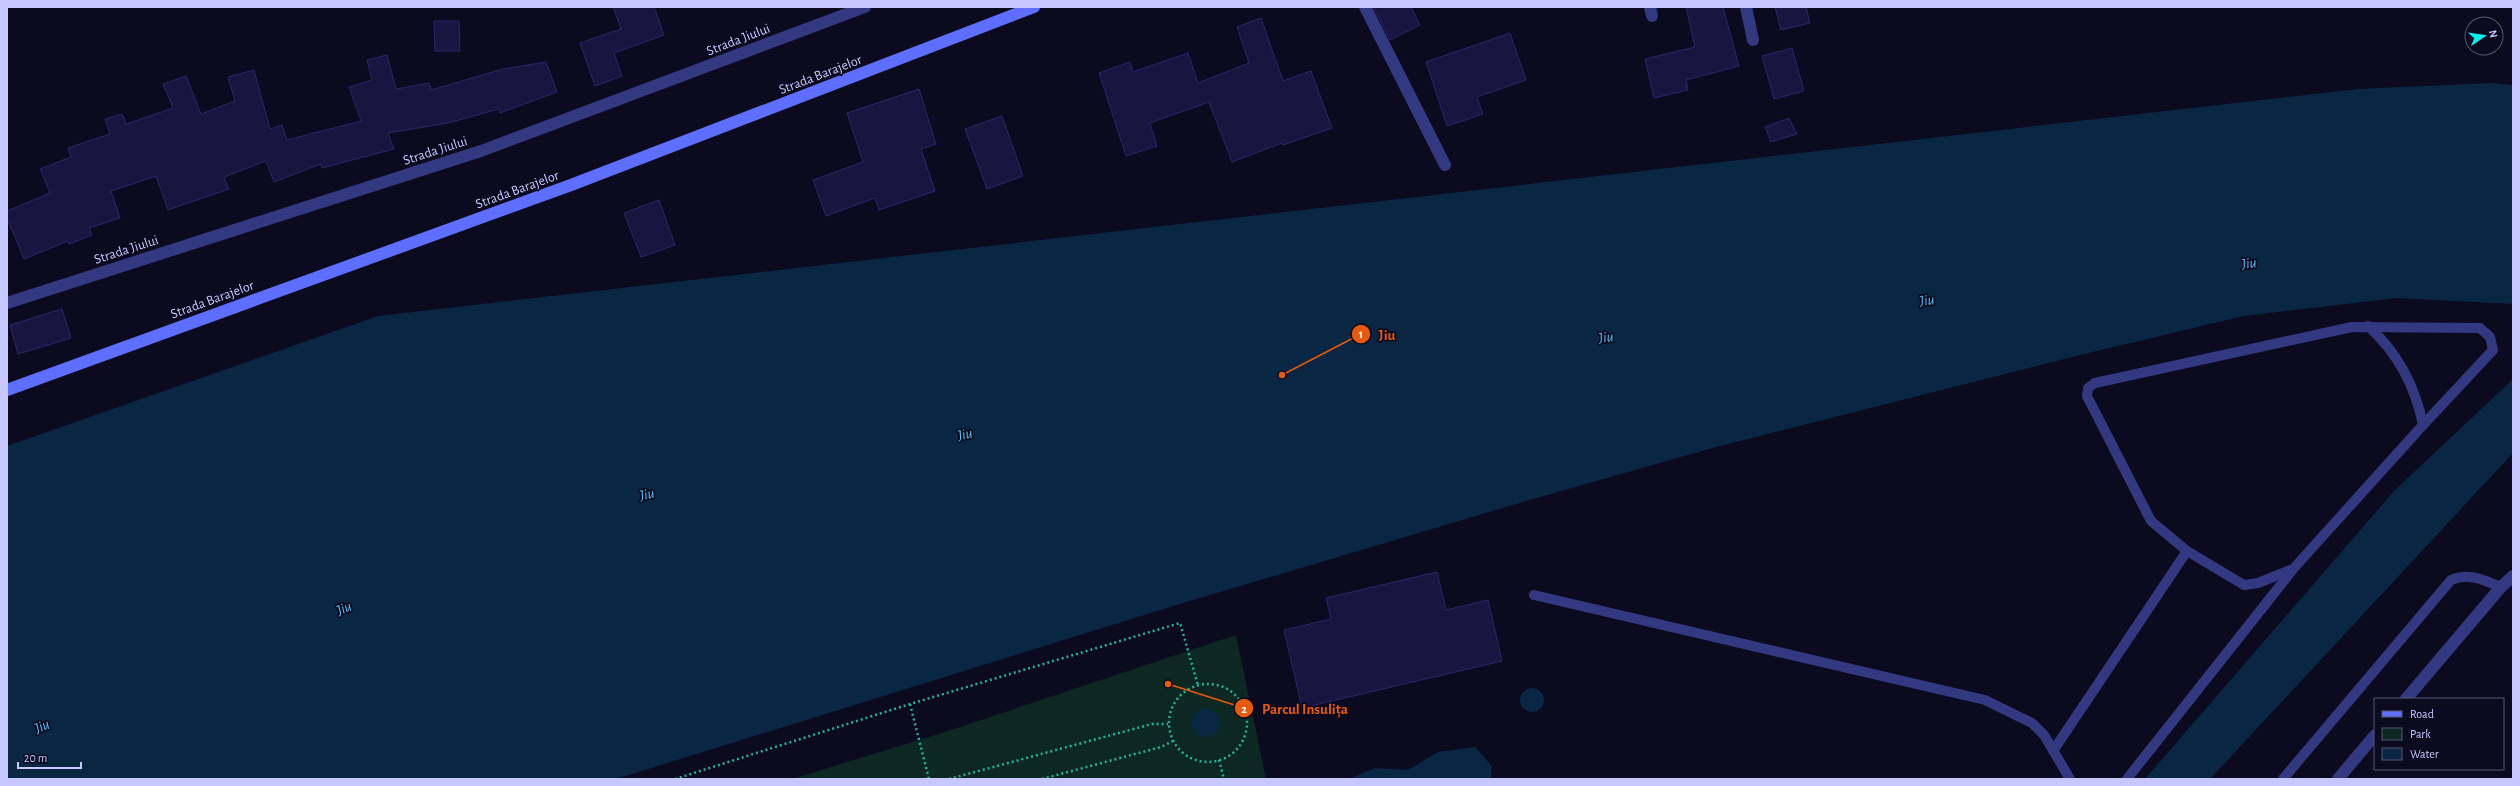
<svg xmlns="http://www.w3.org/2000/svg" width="2520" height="786" font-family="'Alegreya Sans',sans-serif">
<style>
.green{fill:#0d2823}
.water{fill:#092743}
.building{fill:#191540;stroke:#2b266d}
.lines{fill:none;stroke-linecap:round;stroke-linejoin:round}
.path{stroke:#26b499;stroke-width:2.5;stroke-dasharray:2 3;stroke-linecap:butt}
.lane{stroke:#323980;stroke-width:10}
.street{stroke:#323980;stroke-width:12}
.secondary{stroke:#5e6fff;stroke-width:12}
.labels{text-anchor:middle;stroke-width:3.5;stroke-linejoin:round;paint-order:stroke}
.street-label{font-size:14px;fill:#c7c8ff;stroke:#0b0a1e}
.water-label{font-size:15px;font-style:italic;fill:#55c6ff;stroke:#0b0a1e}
.leader{fill:none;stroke:#e8590c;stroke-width:1.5}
.callout-dot{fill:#e8590c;stroke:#0b0a1e;stroke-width:1.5}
.mark-label{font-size:12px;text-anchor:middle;font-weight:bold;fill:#fff}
.callout-label{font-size:15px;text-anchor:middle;font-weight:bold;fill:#e8590c;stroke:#0b0a1e;stroke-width:3.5;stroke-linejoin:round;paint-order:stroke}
</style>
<rect width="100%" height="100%" fill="#0b0a1e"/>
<path class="green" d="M1236,635L1266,779H792L945,732Z"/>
<path class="water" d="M2492,83L2513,85V304L2397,298L2244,316L2080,355L1716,447L1526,501L1183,603L616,779H7V446L378,316L2358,89Z
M2513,379V453L2210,779H2145L2394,491Z
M1520 700a12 12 0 1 1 24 0a12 12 0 1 1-24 0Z
M1192 723a14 14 0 1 1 28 0a14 14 0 1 1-28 0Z
M1475,747L1492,766L1491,779H1349L1375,768L1408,770L1438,752Z"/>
<path class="building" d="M613,7H654L664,35L614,53L622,76L595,86L580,43L621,29Z
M1373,7H1411L1420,25L1390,40Z
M1686,7H1723L1739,66L1686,80L1688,90L1654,98L1645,59L1695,47Z
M1775,7H1806L1810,23L1781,30Z
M1261,18L1283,81L1311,71L1332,128L1283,145L1282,143L1232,162L1209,102L1150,123L1157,146L1126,156L1099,73L1130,62L1133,72L1188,53L1198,83L1249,63L1237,27Z
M434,21H459L460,51H435Z
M1510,33L1526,80L1477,97L1483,114L1447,126L1426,62Z
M1792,48L1804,91L1774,99L1762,56Z
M387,55L396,89L429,83L431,90L503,69L546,62L557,92L500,113L499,109L448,123L388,133L394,149L322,168L321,164L274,182L266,161L224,177L229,189L168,210L156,176L111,191L120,218L89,228L92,235L69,244L68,241L24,259L7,218V211L50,193L40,169L71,157L68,148L110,134L105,119L122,114L126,124L173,108L163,84L186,76L201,114L235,101L228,77L254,70L270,129L282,125L287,140L361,121L349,87L372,80L367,60Z
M919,89L936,144L921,149L935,191L879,210L875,198L826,216L813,180L863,162L847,113Z
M1002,116L1023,176L987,189L965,129Z
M1789,118L1797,134L1771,142L1765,127Z
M659,200L675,245L641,257L624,213Z
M62,309L71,338L18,354L10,325Z
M1437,572L1446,610L1488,600L1502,661L1302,708L1284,630L1331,619L1326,598Z"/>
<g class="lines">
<path class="path" d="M1169 723a39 39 0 1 1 78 0a39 39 0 1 1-78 0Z
M910,704L929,779
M1219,760L1224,779
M675,779L910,704L1180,623L1198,685
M949,779L1152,724H1168
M1042,779L1161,747L1173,741"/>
<path class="lane" d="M2368,326C2398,353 2415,385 2423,425
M2187,551L2244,585L2258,583L2293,569
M1534,595L1985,700L2032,723L2044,735L2070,779
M2053,751L2187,551L2151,521L2087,396L2088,388L2095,383L2352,327L2480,328L2490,337L2493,350L2423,425L2294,568L2127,779
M2283,779L2451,580C2469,572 2483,580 2501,587"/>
<path class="street" d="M1365,7L1445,165
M1650,7L1652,16
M1746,7L1753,40
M7,303L481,151L865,7
M2406,699L2501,587L2513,576
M2338,779L2375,735"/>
<path class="secondary" d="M7,390L571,185L1034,7"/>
</g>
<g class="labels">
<g class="street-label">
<text transform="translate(738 39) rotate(-21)" y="5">Strada Jiului</text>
<text transform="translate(820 74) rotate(-21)" y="5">Strada Barajelor</text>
<text transform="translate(435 150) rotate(-18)" y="5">Strada Jiului</text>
<text transform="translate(517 189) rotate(-20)" y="5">Strada Barajelor</text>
<text transform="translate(126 249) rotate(-18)" y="5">Strada Jiului</text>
<text transform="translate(212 299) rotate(-20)" y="5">Strada Barajelor</text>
</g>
<g class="water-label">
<text transform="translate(2249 263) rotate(-7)" y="5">Jiu</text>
<text transform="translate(1927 300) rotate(-7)" y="5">Jiu</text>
<text transform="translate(1606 337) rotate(-7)" y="5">Jiu</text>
<text transform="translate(965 434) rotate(-11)" y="5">Jiu</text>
<text transform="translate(647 494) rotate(-11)" y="5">Jiu</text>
<text transform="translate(344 608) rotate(-21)" y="5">Jiu</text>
<text transform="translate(42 726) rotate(-21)" y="5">Jiu</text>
</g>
</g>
<path class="leader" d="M1282 375L1361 334M1168 684L1244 708"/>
<g class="callout-dot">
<circle cx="1282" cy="375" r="4"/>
<circle cx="1168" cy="684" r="4"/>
<circle cx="1361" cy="334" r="10"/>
<circle cx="1244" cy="708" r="10"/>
</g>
<g class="mark-label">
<text x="1361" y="338">1</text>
<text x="1244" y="713">2</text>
</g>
<g class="callout-label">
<text x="1387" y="340">Jiu</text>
<text x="1305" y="714">Parcul Insulița</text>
</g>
<rect width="2520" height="786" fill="none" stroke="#c7c8ff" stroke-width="16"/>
<rect x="2374" y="698" width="130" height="72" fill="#0b0a1e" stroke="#565678"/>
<rect x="2382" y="711" width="20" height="6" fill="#5e6fff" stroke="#565678"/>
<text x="2410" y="718" font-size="12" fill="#c7c8ff">Road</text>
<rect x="2382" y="728" width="20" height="12" fill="#0d2823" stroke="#565678"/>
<text x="2410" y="738" font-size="12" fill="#c7c8ff">Park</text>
<rect x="2382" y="748" width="20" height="12" fill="#092743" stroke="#565678"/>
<text x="2410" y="758" font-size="12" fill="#c7c8ff">Water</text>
<g transform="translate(2484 36) rotate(77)"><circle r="19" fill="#0b0a1e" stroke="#565678"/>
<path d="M0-3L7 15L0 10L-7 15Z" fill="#00f2eb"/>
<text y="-6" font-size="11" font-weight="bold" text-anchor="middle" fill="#c7c8ff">N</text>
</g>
<path d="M18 762v6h63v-6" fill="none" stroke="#c7c8ff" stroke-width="2"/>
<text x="24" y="762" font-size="12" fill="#c7c8ff" stroke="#0b0a1e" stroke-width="3" paint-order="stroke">20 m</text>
</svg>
